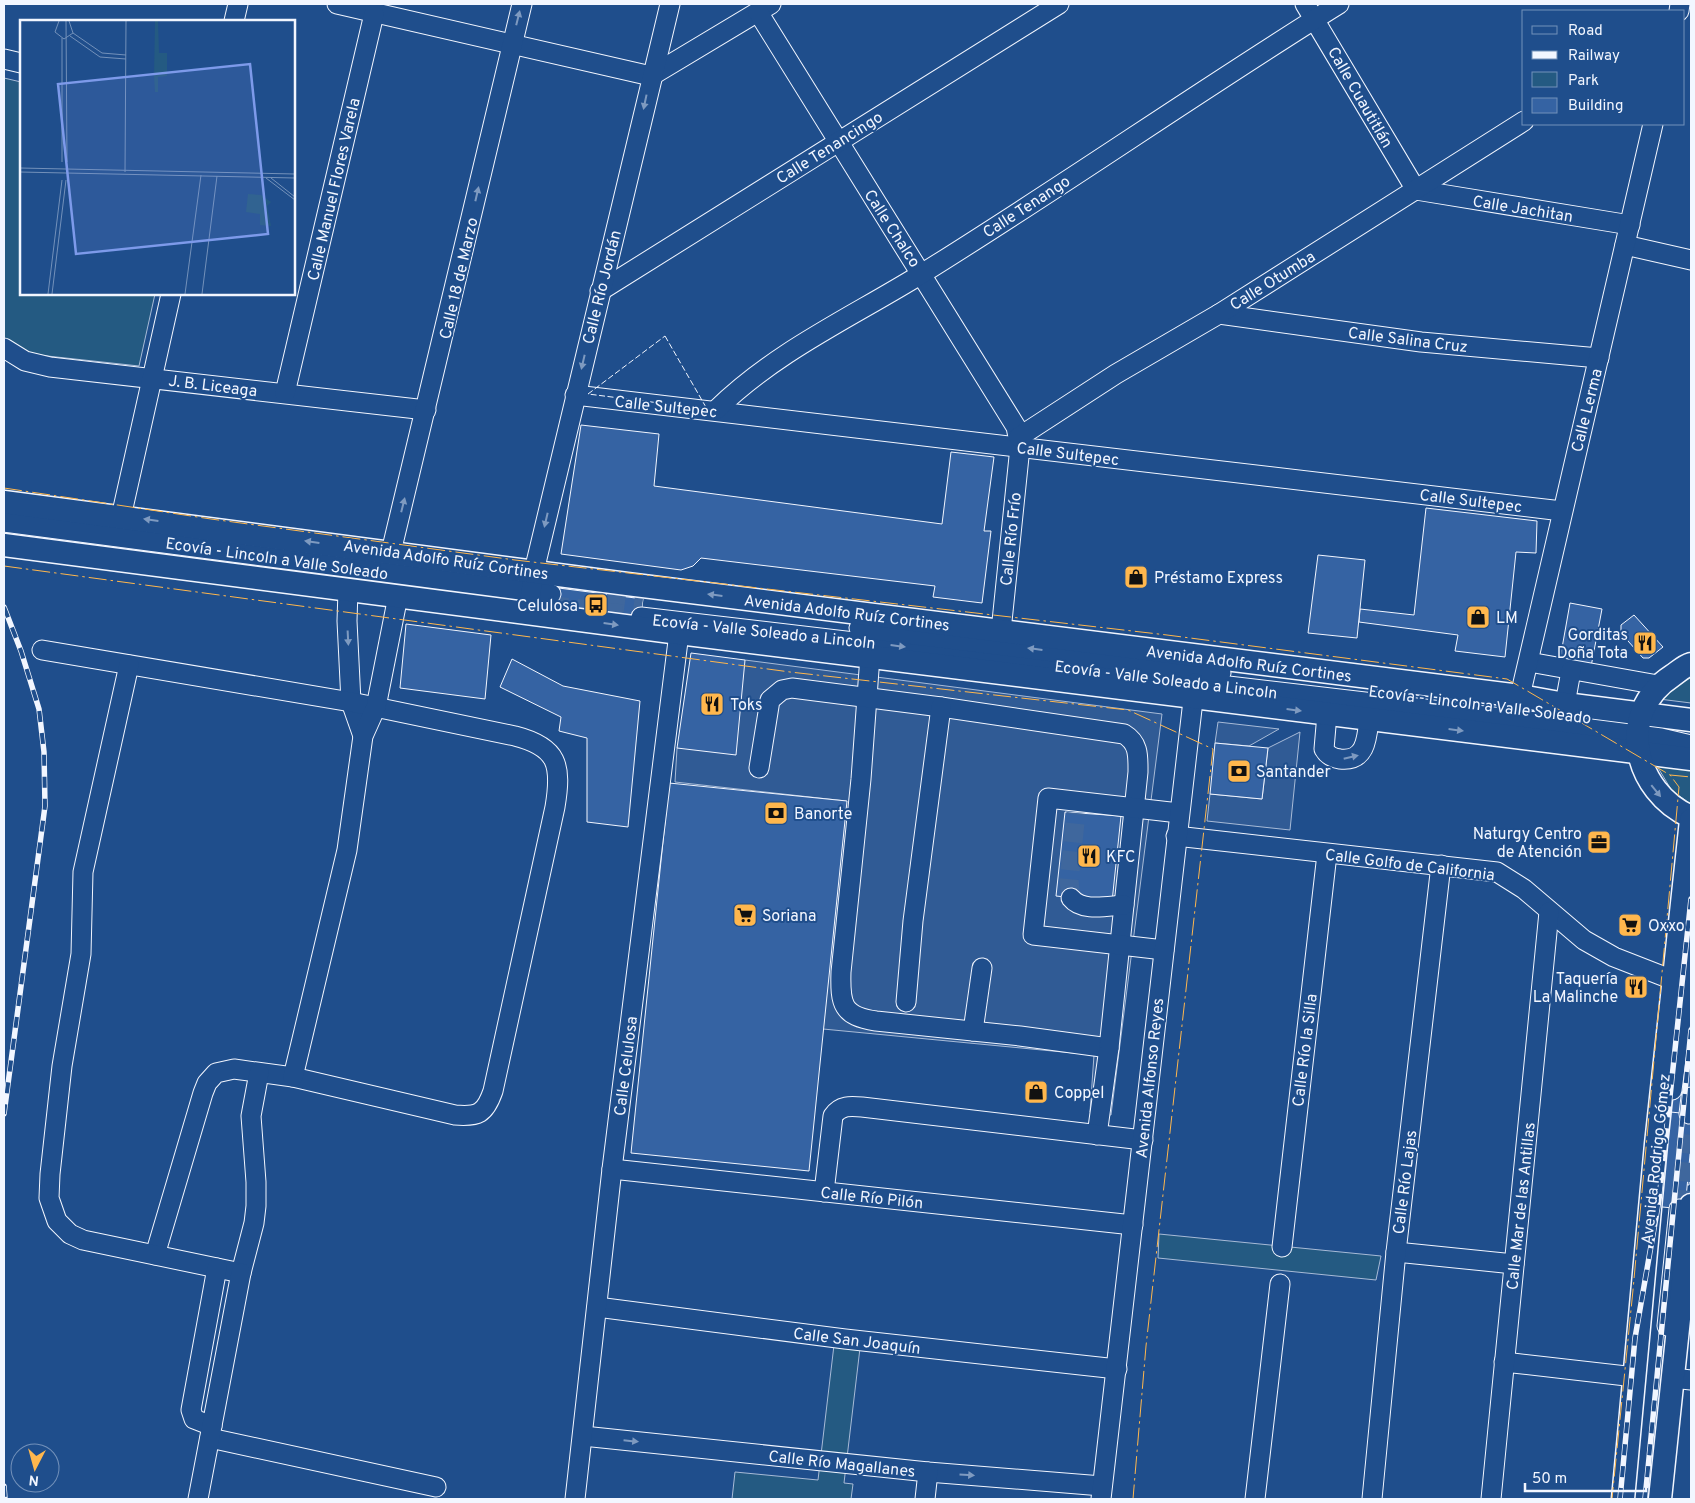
<svg xmlns="http://www.w3.org/2000/svg" width="1695" height="1503" font-family="Overpass,sans-serif">
<style>
.green{fill:#245a82;stroke:#a8bbd7}
.parking{fill:#305b95;stroke:#a8bbd7}
.building{fill:#3563a3;stroke:#f2f6ff}
.lines{fill:none;stroke-linecap:round;stroke-linejoin:round}
.minor-tunnel{stroke:#3f679d;stroke-width:19;stroke-dasharray:19 9;stroke-linecap:butt}
.minor-casing{stroke:#f2f6ff;stroke-width:21}
.major-casing{stroke:#f2f6ff;stroke-width:25}
.minor{stroke:#1f4e8c;stroke-width:19}
.major{stroke:#1f4e8c;stroke-width:22}
.rail-casing{stroke:#f2f6ff;stroke-width:5.5}
.rail{stroke:#1f4e8c;stroke-width:4;stroke-dasharray:11;stroke-linecap:butt}
.fence{stroke:#f2f6ff;stroke-width:1;stroke-dasharray:6 2.5;stroke-linecap:butt}
.power{stroke:#ffb74d;stroke-width:1;stroke-dasharray:18 4 2.5 4;stroke-linecap:butt}
.oneway{fill:#7e9ac0}
.labels{text-anchor:middle;stroke-width:4;stroke-linejoin:round;paint-order:stroke}
.street-label{font-size:16px;fill:#f2f6ff;stroke:#1f4e8c}
.poi-label{font-size:16px;fill:#f2f6ff;stroke:#1f4e8c;text-anchor:start}
.inset-road{fill:none;stroke:#7391ba;stroke-width:1}
.view{fill:#7d9aea;fill-opacity:0.15;stroke:#7d9aea;stroke-width:2.5}
.inset-edge{fill:none;stroke:#f2f6ff;stroke-width:2.5}
</style>
<rect width="100%" height="100%" fill="#1f4e8c"/>
<g class="green">
<path d="M4,78l17,4v212h134l-16,72 -119,-13 -16,-16z"/>
<path d="M1691,674v29l-32,-4z"/>
<path d="M1657,766l34,3v35l-19,-13z"/>
<path d="M1159,1234l222,22 -5,24 -218,-22z"/>
<path d="M834,1345l26,3 -16,135 9,1 -2,15h-119l3,-27 83,8z"/>
</g>
<g class="parking">
<path d="M745,660l417,54 -51,401 -21,-3 4,-57 -271,-26 23,-228 -171,-19 2,-34z"/>
<path d="M1218,722l61,7 -30,17 -34,-3z"/>
<path d="M1300,732l-10,98 -83,-9 3,-27 52,5 6,-51z"/>
</g>
<g class="building">
<path d="M581,425l78,9 -5,52 288,38 9,-72 43,5 -10,74h7l-9,72 -49,-6 2,-11 -234,-28 -8,8 -12,4 -120,-16z"/>
<path d="M1426,508l111,13 -1,32 -20,-1 -11,105 -50,-6 3,-16 -99,-13 1,-13 54,6z"/>
<path d="M1318,555l47,5 -8,78 -49,-5z"/>
<path d="M551,587l92,12 -3,23 -91,-11z"/>
<path d="M1570,603l32,6 -12,63 -31,-7z"/>
<path d="M1634,615l29,32 -14,11h-6l-22,-25v-8z"/>
<path d="M406,624l85,11 -6,64 -85,-11z"/>
<path d="M691,653l54,7 -9,95 -59,-7z"/>
<path d="M512,659l51,27 77,15 -12,126 -41,-5v-84l-28,-7 2,-14 -61,-30z"/>
<path d="M1215,743l53,5 -6,51 -52,-5z"/>
<path d="M669,783l178,18 -38,370 -178,-18z"/>
<path d="M1065,812l56,4 -9,86 -56,-6z"/>
<path d="M1691,888v273l-2,24 -41,-4z"/>
<path d="M1660,1111l31,3v30l-6,65 -34,-3z"/>
</g>
<g class="lines">
<g class="minor-tunnel">
<path d="M606,601l36,5"/>
<path d="M549,605l73,9"/>
<path d="M1071,898l-2,-17 7,-68"/>
<path d="M1679,1209l10,-95"/>
</g>
<g class="minor-casing">
<g id="minor">
<path d="M337,4l314,72 120,-72"/>
<path d="M1305,4l111,186 214,35"/>
<path d="M1679,11l1,-7"/>
<path d="M758,12l258,415 4,20 -19,184"/>
<path d="M234,21l4,-17"/>
<path d="M4,59l17,4"/>
<path d="M1625,245l66,15"/>
<path d="M600,291l459,-287"/>
<path d="M1219,314l202,28 178,16"/>
<path d="M4,348l21,13 25,6 376,43"/>
<path d="M285,393l89,-379"/>
<path d="M575,395l987,116"/>
<path d="M716,410c60,-59 136,-93 207,-137 140,-87 276,-182 416,-269"/>
<path d="M1019,437l97,-63 103,-60 305,-193"/>
<path d="M121,517l50,-223"/>
<path d="M4,522l547,72"/>
<path d="M391,552l131,-548"/>
<path d="M348,590l-1,31 4,81 12,34"/>
<path d="M528,613l6,-42 136,-567"/>
<path d="M641,617l887,104 133,17 30,7"/>
<path d="M859,628l362,45"/>
<path d="M42,650l309,52 164,34c43,11 47,29 40,71l-62,284c-8,23 -15,26 -38,24l-162,-38 -59,-8 -18,4 -9,10 -4,10 -48,162"/>
<path d="M870,656l-9,123 -20,193c-1,32 1,44 35,49l144,15 89,12"/>
<path d="M1529,662l129,23"/>
<path d="M129,665l-46,207 -2,82 -19,112 -12,108 -1,24 8,23 13,13 13,6 158,33 13,-50 2,-17v-24l-5,-66 8,-43"/>
<path d="M1520,696l133,-572"/>
<path d="M1565,704l6,-33"/>
<path d="M1327,714l-3,35c4,7 9,9 16,10 26,3 27,-21 29,-40"/>
<path d="M759,768l11,-68 12,-10 10,-2 149,19 183,27c15,9 14,22 14,38l-29,276 -12,87"/>
<path d="M1176,836l321,36 27,17 60,51 30,17 59,23"/>
<path d="M1071,898c11,14 36,8 53,7"/>
<path d="M1164,950l-131,-15 15,-137 131,15"/>
<path d="M906,1002l7,-81 28,-214"/>
<path d="M973,1031l9,-63"/>
<path d="M293,1077l54,-227 16,-114 13,-29 22,-111"/>
<path d="M1672,1090l19,-145"/>
<path d="M1689,1114l2,-17"/>
<path d="M612,1169l521,56"/>
<path d="M824,1192l9,-76c7,-11 18,-10 29,-9l281,33"/>
<path d="M1282,1247l45,-393"/>
<path d="M1396,1252l118,12"/>
<path d="M597,1307l248,32 272,30"/>
<path d="M1667,1326l12,-117"/>
<path d="M1504,1362l131,15"/>
<path d="M1672,1378l19,2"/>
<path d="M212,1426l-18,-7 -3,-9 26,-142"/>
<path d="M583,1436l345,36 174,14"/>
<path d="M210,1438l226,49"/>
<path d="M198,1499l43,-226"/>
<path d="M575,1499l37,-330 67,-536"/>
<path d="M925,1499l3,-27"/>
<path d="M1101,1499l94,-816"/>
<path d="M1255,1499l25,-215"/>
<path d="M1372,1499l24,-247 45,-387"/>
<path d="M1491,1499l58,-587"/>
</g>
</g>
<g class="major-casing">
<g id="major">
<path d="M4,502l623,82 893,112 45,8 126,16"/>
<path d="M4,545l675,88 1012,126"/>
<path d="M1691,664c-7,2 -13,8 -19,12 -57,37 -38,116 19,141"/>
<path d="M1623,1499l33,-355 35,-324"/>
<path d="M1660,1499l31,-294"/>
</g>
</g>
<use href="#minor" class="minor"/>
<use href="#major" class="major"/>
<g class="rail-casing">
<g id="rail">
<path d="M4,607l17,44 18,58 5,43 1,54 -41,308"/>
<path d="M4,1486l1,13"/>
<path d="M1620,1499l15,-161 24,-138 32,-301"/>
<path d="M1645,1499l46,-469"/>
</g>
</g>
<use href="#rail" class="rail"/>
<path class="fence" d="M665,336l42,73 -119,-15z"/>
<g class="power">
<path d="M4,488l207,31 304,41 652,75 340,44 163,96 9,12 -46,503 -21,209"/>
<path d="M4,566l786,106 338,38 85,39 -67,597 -13,153"/>
<path d="M1670,775l21,2"/>
</g>
</g>
<defs><path id="oneway-solid" d="M-6-.8H1V-3.2L6.5 0L1 3.2V.8H-6Z" transform="scale(1.25)"/></defs>
<g class="oneway">
<use href="#oneway-solid" transform="translate(518 18) rotate(-76)"/>
<use href="#oneway-solid" transform="translate(645 102) rotate(102)"/>
<use href="#oneway-solid" transform="translate(477 194) rotate(-77)"/>
<use href="#oneway-solid" transform="translate(583 362) rotate(103)"/>
<use href="#oneway-solid" transform="translate(403 505) rotate(-76)"/>
<use href="#oneway-solid" transform="translate(151 520) rotate(-172)"/>
<use href="#oneway-solid" transform="translate(546 520) rotate(103)"/>
<use href="#oneway-solid" transform="translate(312 542) rotate(-172)"/>
<use href="#oneway-solid" transform="translate(715 595) rotate(-173)"/>
<use href="#oneway-solid" transform="translate(611 624) rotate(8)"/>
<use href="#oneway-solid" transform="translate(348 638) rotate(87)"/>
<use href="#oneway-solid" transform="translate(898 646) rotate(7)"/>
<use href="#oneway-solid" transform="translate(1035 649) rotate(-173)"/>
<use href="#oneway-solid" transform="translate(1294 710) rotate(7)"/>
<use href="#oneway-solid" transform="translate(1456 730) rotate(7)"/>
<use href="#oneway-solid" transform="translate(1351 757) rotate(-13)"/>
<use href="#oneway-solid" transform="translate(1656 791) rotate(51)"/>
<use href="#oneway-solid" transform="translate(631 1441) rotate(6)"/>
<use href="#oneway-solid" transform="translate(967 1475) rotate(4)"/>
</g>
<defs>
<g id="shop-square" transform="scale(1.25)"><rect x="-9" y="-9" width="18" height="18" rx="4" fill="#ffb74d" stroke="#1f4e8c"/><path d="M-5-2.5h2.3a2.7 3.5 0 0 1 5.4 0H5L5.5 6h-11ZM-1.5-2.5h3a1.5 2.3 0 0 0-3 0Z" fill="#111"/></g>
<g id="bus-square" transform="scale(1.25)"><rect x="-9" y="-9" width="18" height="18" rx="4" fill="#ffb74d" stroke="#1f4e8c"/><path d="M-5-6H5V4H4V6H2V4H-2V6H-4V4H-5ZM-3.5-4V0h7V-4ZM-3.5 1.2v1.5H-2V1.2ZM2 1.2v1.5H3.5V1.2Z" fill="#111"/></g>
<g id="restaurant-square" transform="scale(1.25)"><rect x="-9" y="-9" width="18" height="18" rx="4" fill="#ffb74d" stroke="#1f4e8c"/><path d="M-5-6h1v4h1v-4h1v4h1v-4h1v5L-1.5 .5V6h-2V.5L-5-1ZM5-6V6H3V1.5H1.5Q1.5-4 5-6Z" fill="#111"/></g>
<g id="bank-square" transform="scale(1.25)"><rect x="-9" y="-9" width="18" height="18" rx="4" fill="#ffb74d" stroke="#1f4e8c"/><path d="M-6-4H6V4H-6ZM0-2.3a2.3 2.3 0 1 0 0 4.6a2.3 2.3 0 1 0 0-4.6Z" fill="#111"/></g>
<g id="office-square" transform="scale(1.25)"><rect x="-9" y="-9" width="18" height="18" rx="4" fill="#ffb74d" stroke="#1f4e8c"/><path d="M-6-3h4V-5.5h4V-3h4V5H-6ZM-1-4.5V-3h2v-1.5ZM-6 0V1H6V0Z" fill="#111"/></g>
<g id="supermarket-square" transform="scale(1.25)"><rect x="-9" y="-9" width="18" height="18" rx="4" fill="#ffb74d" stroke="#1f4e8c"/><path d="M-6-5.5h2.5l.6 2H6L4.5 2H-2.5L-4.4-4H-6ZM-1.5 3.2a1.3 1.3 0 1 0 .1 0ZM3 3.2a1.3 1.3 0 1 0 .1 0Z" fill="#111"/></g>
</defs>
<g fill-rule="evenodd">
<use href="#shop-square" x="1136" y="577"/>
<use href="#bus-square" x="596" y="605"/>
<use href="#shop-square" x="1478" y="617"/>
<use href="#restaurant-square" x="1645" y="643"/>
<use href="#restaurant-square" x="712" y="704"/>
<use href="#bank-square" x="1239" y="771"/>
<use href="#bank-square" x="776" y="813"/>
<use href="#office-square" x="1599" y="842"/>
<use href="#restaurant-square" x="1089" y="856"/>
<use href="#supermarket-square" x="745" y="915"/>
<use href="#supermarket-square" x="1630" y="925"/>
<use href="#restaurant-square" x="1636" y="987"/>
<use href="#shop-square" x="1036" y="1092"/>
</g>
<g class="labels">
<g class="street-label">
<text transform="translate(1361 97) rotate(60)" y="6">Calle Cuautitlán</text>
<text transform="translate(829 147) rotate(-32)" y="6">Calle Tenancingo</text>
<text transform="translate(333 189) rotate(-77)" y="6">Calle Manuel Flores Varela</text>
<text transform="translate(1026 206) rotate(-33)" y="6">Calle Tenango</text>
<text transform="translate(1523 208) rotate(9)" y="6">Calle Jachitan</text>
<text transform="translate(893 228) rotate(57)" y="6">Calle Chalco</text>
<text transform="translate(458 278) rotate(-77)" y="6">Calle 18 de Marzo</text>
<text transform="translate(1272 280) rotate(-32)" y="6">Calle Otumba</text>
<text transform="translate(601 287) rotate(-76)" y="6">Calle Río Jordán</text>
<text transform="translate(1408 339) rotate(7)" y="6">Calle Salina Cruz</text>
<text transform="translate(213 385) rotate(7)" y="6">J. B. Liceaga</text>
<text transform="translate(666 406) rotate(6)" y="6">Calle Sultepec</text>
<text transform="translate(1586 410) rotate(-76)" y="6">Calle Lerma</text>
<text transform="translate(1068 453) rotate(7)" y="6">Calle Sultepec</text>
<text transform="translate(1471 500) rotate(7)" y="6">Calle Sultepec</text>
<text transform="translate(1010 539) rotate(-84)" y="6">Calle Río Frío</text>
<text transform="translate(277 558) rotate(8)" y="6">Ecovía - Lincoln a Valle Soleado</text>
<text transform="translate(446 559) rotate(8)" y="6">Avenida Adolfo Ruíz Cortines</text>
<text transform="translate(847 612) rotate(7)" y="6">Avenida Adolfo Ruíz Cortines</text>
<text transform="translate(764 631) rotate(6)" y="6">Ecovía - Valle Soleado a Lincoln</text>
<text transform="translate(1249 663) rotate(7)" y="6">Avenida Adolfo Ruíz Cortines</text>
<text transform="translate(1166 679) rotate(7)" y="6">Ecovía - Valle Soleado a Lincoln</text>
<text transform="translate(1480 704) rotate(7)" y="6">Ecovía - Lincoln a Valle Soleado</text>
<text transform="translate(1410 864) rotate(7)" y="6">Calle Golfo de California</text>
<text transform="translate(1304 1050) rotate(-83)" y="6">Calle Río la Silla</text>
<text transform="translate(625 1066) rotate(-83)" y="6">Calle Celulosa</text>
<text transform="translate(1149 1078) rotate(-84)" y="6">Avenida Alfonso Reyes</text>
<text transform="translate(1655 1159) rotate(-84)" y="6">Avenida Rodrigo Gómez</text>
<text transform="translate(1404 1182) rotate(-83)" y="6">Calle Río Lajas</text>
<text transform="translate(872 1197) rotate(6)" y="6">Calle Río Pilón</text>
<text transform="translate(1520 1206) rotate(-84)" y="6">Calle Mar de las Antillas</text>
<text transform="translate(857 1340) rotate(7)" y="6">Calle San Joaquín</text>
<text transform="translate(842 1463) rotate(6)" y="6">Calle Río Magallanes</text>
</g>
<g class="poi-label">
<text x="1154" y="583">Préstamo Express</text>
<text x="578" y="611" text-anchor="end">Celulosa</text>
<text x="1496" y="623">LM</text>
<text x="1628" y="640" text-anchor="end">Gorditas<tspan x="1628" dy="18">Doña Tota</tspan></text>
<text x="730" y="710">Toks</text>
<text x="1256" y="777">Santander</text>
<text x="794" y="819">Banorte</text>
<text x="1582" y="839" text-anchor="end">Naturgy Centro<tspan x="1582" dy="18">de Atención</tspan></text>
<text x="1106" y="862">KFC</text>
<text x="762" y="921">Soriana</text>
<text x="1648" y="931">Oxxo</text>
<text x="1618" y="984" text-anchor="end">Taquería<tspan x="1618" dy="18">La Malinche</tspan></text>
<text x="1054" y="1098">Coppel</text>
</g>
</g>
<g transform="translate(20 20)">
<rect width="275" height="275" fill="#1f4e8c"/>
<path d="M135,1h3l1,32h8v23l-9,1v15h-3l-1,-16zM228,174l13,1 10,7 -4,4 4,20 -11,-1v-11l-14,-2z" fill="#245a82"/>
<path class="inset-road" d="M39,1l-4,11 9,7 9,-6 -4,-12M46,1l1,141M53,13l29,20 24,2M50,16l30,21 26,2M42,18v124M0,148l275,6M0,152l275,6M105,152l1,-151M246,158l29,22M251,158l24,19M28,274l14,-114M32,274l14,-114M165,274l16,-119M182,274l15,-118"/>
<path class="view" d="M230,44l18,170 -192,20 -18,-170z"/>
<rect width="275" height="275" class="inset-edge"/>
</g>
<rect width="1695" height="1503" fill="none" stroke="#f2f6ff" stroke-width="10"/>
<rect x="1522" y="10" width="162" height="115" fill="#1f4e8c" stroke="#7391ba"/>
<rect x="1532" y="26" width="25" height="8" fill="#1f4e8c" stroke="#7391ba"/>
<text x="1568" y="35" font-size="15" fill="#f2f6ff">Road</text>
<rect x="1532" y="51" width="25" height="8" fill="#f2f6ff" stroke="#7391ba"/>
<text x="1568" y="60" font-size="15" fill="#f2f6ff">Railway</text>
<rect x="1532" y="72" width="25" height="15" fill="#245a82" stroke="#7391ba"/>
<text x="1568" y="85" font-size="15" fill="#f2f6ff">Park</text>
<rect x="1532" y="98" width="25" height="15" fill="#3563a3" stroke="#7391ba"/>
<text x="1568" y="110" font-size="15" fill="#f2f6ff">Building</text>
<g transform="translate(35 1468) rotate(186)"><circle r="24" fill="#1f4e8c" stroke="#7391ba"/>
<path d="M0-4L9 19L0 12L-9 19Z" fill="#ffb74d"/>
<text y="-8" font-size="14" font-weight="bold" text-anchor="middle" fill="#f2f6ff">N</text>
</g>
<path d="M1525 1483v8h121v-8" fill="none" stroke="#f2f6ff" stroke-width="2.5"/>
<text x="1532" y="1483" font-size="15" fill="#f2f6ff" stroke="#1f4e8c" stroke-width="4" paint-order="stroke">50 m</text>
</svg>
